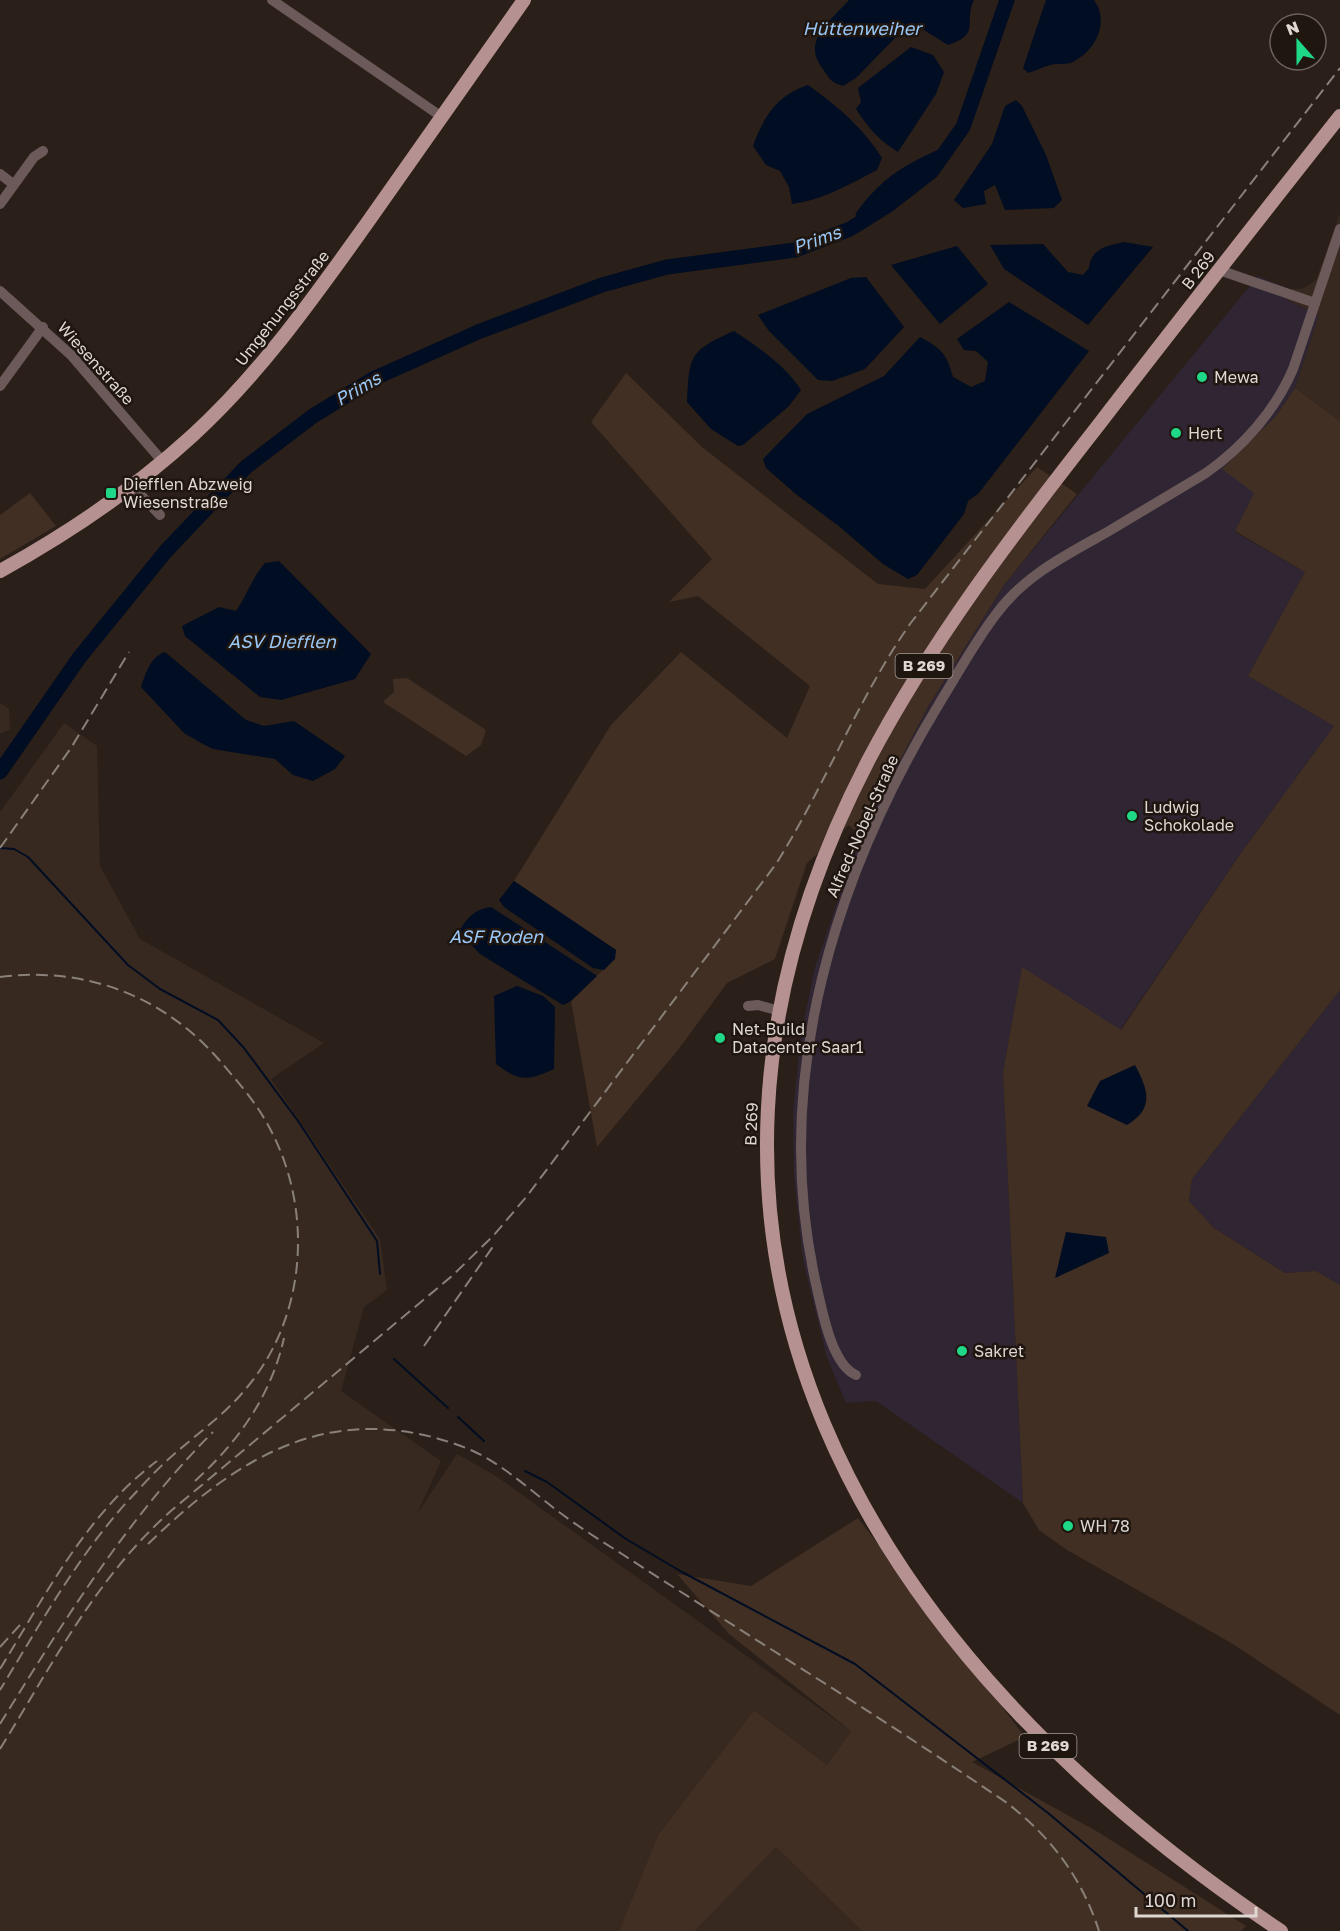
<svg xmlns="http://www.w3.org/2000/svg" width="1340" height="1931" font-family="'Golos Text',sans-serif">
<style>
.commercial{fill:#2f2533}
.built{fill:#382920}
.green{fill:#422f23}
.water{fill:#000d22}
.lines{fill:none;stroke-linecap:round;stroke-linejoin:round}
.stream{stroke:#000d22;stroke-width:2}
.river{stroke:#000d22;stroke-width:15}
.minor{stroke:#6c5a5a;stroke-width:10}
.major{stroke:#b69192;stroke-width:14}
.rail{stroke:#89807a;stroke-width:2;stroke-dasharray:12 6;stroke-linecap:butt}
.poi-dot{fill:#1ed888;stroke:#201610;stroke-width:2}
.labels{text-anchor:middle;stroke-width:5;stroke-linejoin:round;paint-order:stroke}
.shield{fill:#201610;stroke:#a59d98;stroke-width:1.5}
.shield-label{font-size:15px;font-weight:bold;fill:#ded7d2}
.street-label{font-size:16px;fill:#ded7d2;stroke:#201610}
.poi-label{font-size:16px;fill:#ded7d2;stroke:#201610;text-anchor:start}
.water-label{font-size:18px;font-style:italic;fill:#99c7f6;stroke:#201610}
</style>
<rect width="100%" height="100%" fill="#2a1f19"/>
<g class="commercial">
<path d="M1258,276l32,13 -3,11 32,15 -24,73 -19,28 -24,26 2,51 -19,39 70,40 -57,104 86,50 -93,127 -121,177 -98,-62 -19,104 20,431 -147,-102 -30,2 -19,-45 -24,-98 -9,-83 -1,-66 8,-77 14,-67 45,-131 69,-131 75,-120z"/>
<path d="M1340,990v295l-24,-14 -31,2 -71,-45 -25,-27 3,-22z"/>
</g>
<g class="built">
<path d="M1340,213v208l-45,-33 24,-73 -32,-15 3,-11h12l14,-9z"/>
<path d="M0,703l9,6 1,21 -10,4z"/>
<path d="M64,723l33,23 3,120 40,73 184,104 -53,36 109,160 7,51 -23,17 -23,84 100,70 -24,53 40,-60 39,22 355,255 -24,34 -73,-55 -96,125 -39,96h-619v-1119z"/>
<path d="M776,1847l86,84h-167z"/>
</g>
<g class="green">
<path d="M626,373l76,74 176,137 47,5 112,-122 40,27 -73,91 -75,120 -69,131 -11,-11 -42,38 -32,96 -48,24 -49,67 -81,97 -26,-146 43,-42 2,-9 -102,-69 97,-156 70,-73 106,86 23,-52 -112,-90 -29,6 43,-43 -121,-137z"/>
<path d="M1295,388l45,33v569l-148,189 -3,22 25,27 71,45 31,-2 24,14v430l-107,-71 -166,-94 -28,-20 -16,-27 -20,-431 19,-105 99,63 120,-177 93,-127 -86,-50 57,-104 -70,-41 19,-38 -32,-24 54,-53z"/>
<path d="M30,493l26,33 -56,33v-44z"/>
<path d="M407,678l79,52 -5,15 -15,11 -83,-54 11,-10 -1,-13z"/>
<path d="M858,1518l167,219 -53,25 126,70 148,94 -5,5h-379l-86,-84 -81,84h-76l39,-96 96,-125 73,55 24,-34 -122,-97 -52,-60 74,12z"/>
</g>
<g class="water">
<path d="M849,0h125c-11,22 8,34 -26,45l-29,-18 -24,11 -39,40 -13,8c-11,-3 -14,-7 -20,-17 -22,-29 7,-47 26,-69z"/>
<path d="M1046,0h48c16,22 2,50 -21,62 -6,3 -16,1 -23,3 -7,2 -15,6 -22,8l-5,-5z"/>
<path d="M911,47l22,8 11,17 -8,22 -38,58c-19,-12 -30,-24 -42,-43l5,-7 -3,-14z"/>
<path d="M808,85c29,20 55,43 74,73l-5,12c-27,14 -54,30 -85,34l-3,-17 -9,-16 -14,-6 -13,-19c11,-31 25,-51 55,-61z"/>
<path d="M1016,100l6,6 24,49 16,45 -8,8 -49,2 -10,-25 -11,6 2,13 -23,4 -9,-8 38,-56 13,-38z"/>
<path d="M1124,242l29,5 -65,78 -84,-56 -14,-24 53,-1 25,28 15,3 6,-7c2,-20 18,-22 35,-26z"/>
<path d="M957,246l31,38 -48,40 -49,-59z"/>
<path d="M866,277l38,50 -39,42 -33,12 -14,-1 -49,-49 -11,-16 93,-37z"/>
<path d="M1009,302l80,49 -111,143 -10,7 -4,13 -47,61 -9,4 -25,-15 -43,-37 -43,-32 -31,-27 -3,-9 44,-45 77,-38 36,-39c21,11 27,17 33,40l18,10 14,-6 3,-19 -12,-11 -12,-1 -7,-11z"/>
<path d="M734,331c24,16 52,35 67,59l-12,16 -46,39 -5,1 -27,-17 -24,-27c2,-48 3,-51 47,-71z"/>
<path d="M279,561l92,93 -16,25 -74,21 -21,-3 -75,-61 -3,-10 37,-19 17,4c11,-16 16,-33 29,-48z"/>
<path d="M165,652l81,68 18,6 30,-5 51,35 -10,13 -22,12 -20,-6 -18,-16 -62,-10 -12,-6 -17,-10 -43,-46c5,-14 9,-30 24,-35z"/>
<path d="M514,881l102,69 -1,9 -11,11 -11,-2 -89,-61 -5,-7z"/>
<path d="M491,907l106,69 -26,25 -8,4 -83,-51 -21,-22c7,-14 16,-23 32,-25z"/>
<path d="M517,986l26,10 12,11 -1,62c-27,12 -34,13 -58,-5l-2,-68z"/>
<path d="M1135,1065c13,25 20,43 -8,60l-40,-19 13,-25z"/>
<path d="M1066,1232l40,5 3,16 -54,25z"/>
</g>
<g class="lines">
<g class="stream">
<path d="M0,848l14,1 14,8 100,108 32,24 58,31 26,28 54,73 79,120 3,33"/>
<path d="M394,1359l54,49"/>
<path d="M458,1417l26,24"/>
<path d="M525,1471l22,11 79,57 56,33 173,92 193,149 140,118"/>
</g>
<g class="river">
<path d="M863,216c22,-30 43,-44 77,-59"/>
<path d="M0,772l79,-114 87,-107 80,-84 67,-51 62,-38 103,-46 124,-47 65,-18 128,-17 55,-21 37,-23 45,-35 31,-44 44,-127"/>
</g>
<g class="minor">
<path d="M272,0l170,117"/>
<path d="M0,174l13,10"/>
<path d="M0,204l34,-47 9,-6"/>
<path d="M1219,270l96,33"/>
<path d="M0,291l71,64 92,107"/>
<path d="M0,386l43,-59"/>
<path d="M132,486l28,29"/>
<path d="M748,1006l10,-1 22,6"/>
<path d="M856,1375c-25,-11 -34,-66 -40,-91 -46,-205 19,-410 126,-585 18,-29 34,-59 55,-86 28,-38 71,-59 112,-82 32,-19 65,-39 97,-58 37,-26 69,-62 87,-104l47,-140"/>
</g>
<g class="major">
<path d="M0,571c69,-38 134,-82 192,-135 68,-62 120,-136 173,-210 53,-75 106,-150 159,-226"/>
<path d="M1281,1931c-415,-276 -665,-684 -413,-1170 63,-120 146,-228 229,-334 80,-104 161,-207 243,-311"/>
</g>
<g class="rail">
<path d="M0,848l71,-100 58,-96"/>
<path d="M0,977c85,-11 164,19 220,84 17,20 35,40 48,64 45,81 40,187 -19,260 -22,28 -51,48 -77,71 -17,15 -31,31 -46,47 -50,56 -87,123 -126,187"/>
<path d="M424,1346l70,-101"/>
<path d="M195,1481c43,-39 76,-85 89,-143"/>
<path d="M148,1544c62,-60 133,-115 222,-115 35,0 71,8 103,22 32,15 58,40 86,61 20,15 42,29 63,42 128,83 259,163 385,249 44,34 75,75 92,128"/>
<path d="M0,1647l20,-22"/>
<path d="M0,1669c45,-73 86,-155 157,-208"/>
<path d="M0,1724c63,-102 128,-207 213,-292"/>
<path d="M0,1749c52,-84 97,-173 172,-239l280,-234 42,-41 33,-39 249,-332c49,-78 81,-164 134,-240l430,-556"/>
</g>
</g>
<g class="poi-dot">
<circle cx="1202" cy="377" r="6"/>
<circle cx="1176" cy="433" r="6"/>
<rect x="105" y="487" width="12" height="12" rx="3"/>
<circle cx="1132" cy="816" r="6"/>
<circle cx="720" cy="1038" r="6"/>
<circle cx="962" cy="1351" r="6"/>
<circle cx="1068" cy="1526" r="6"/>
</g>
<g class="labels">
<g class="shield">
<rect x="895.5" y="654" width="57" height="24" rx="4.5"/>
<rect x="1019.5" y="1734" width="57" height="24" rx="4.5"/>
</g>
<g class="shield-label">
<text x="924" y="671">B 269</text>
<text x="1048" y="1751">B 269</text>
</g>
<g class="street-label">
<text transform="translate(1198 270) rotate(-52)" y="6">B 269</text>
<text transform="translate(282 308) rotate(-52)" y="6">Umgehungsstraße</text>
<text transform="translate(96 363) rotate(48)" y="6">Wiesenstraße</text>
<text transform="translate(862 826) rotate(-66)" y="6">Alfred-Nobel-Straße</text>
<text transform="translate(751 1124) rotate(-88)" y="6">B 269</text>
</g>
<g class="poi-label">
<text x="1214" y="383">Mewa</text>
<text x="1188" y="439">Hert</text>
<text x="123" y="490">Diefflen Abzweig<tspan x="123" dy="18">Wiesenstraße</tspan></text>
<text x="1144" y="813">Ludwig<tspan x="1144" dy="18">Schokolade</tspan></text>
<text x="732" y="1035">Net-Build<tspan x="732" dy="18">Datacenter Saar1</tspan></text>
<text x="974" y="1357">Sakret</text>
<text x="1080" y="1532">WH 78</text>
</g>
<g class="water-label">
<text x="862" y="35">Hüttenweiher</text>
<text transform="translate(817 240) rotate(-20)" y="6">Prims</text>
<text transform="translate(358 389) rotate(-30)" y="6">Prims</text>
<text x="282" y="648">ASV Diefflen</text>
<text x="496" y="943">ASF Roden</text>
</g>
</g>
<g transform="translate(1298 42) rotate(339)"><circle r="28" fill="#201610" stroke="#6c635e" stroke-width="1.5"/>
<path d="M0-4.5L10 22L0 15L-10 22Z" fill="#1ed888"/>
<text y="-9" font-size="16" font-weight="bold" text-anchor="middle" fill="#ded7d2">N</text>
</g>
<path d="M1136 1907v9h120v-9" fill="none" stroke="#ded7d2" stroke-width="3"/>
<text x="1145" y="1907" font-size="18" fill="#ded7d2" stroke="#201610" stroke-width="4.5" paint-order="stroke">100 m</text>
</svg>
